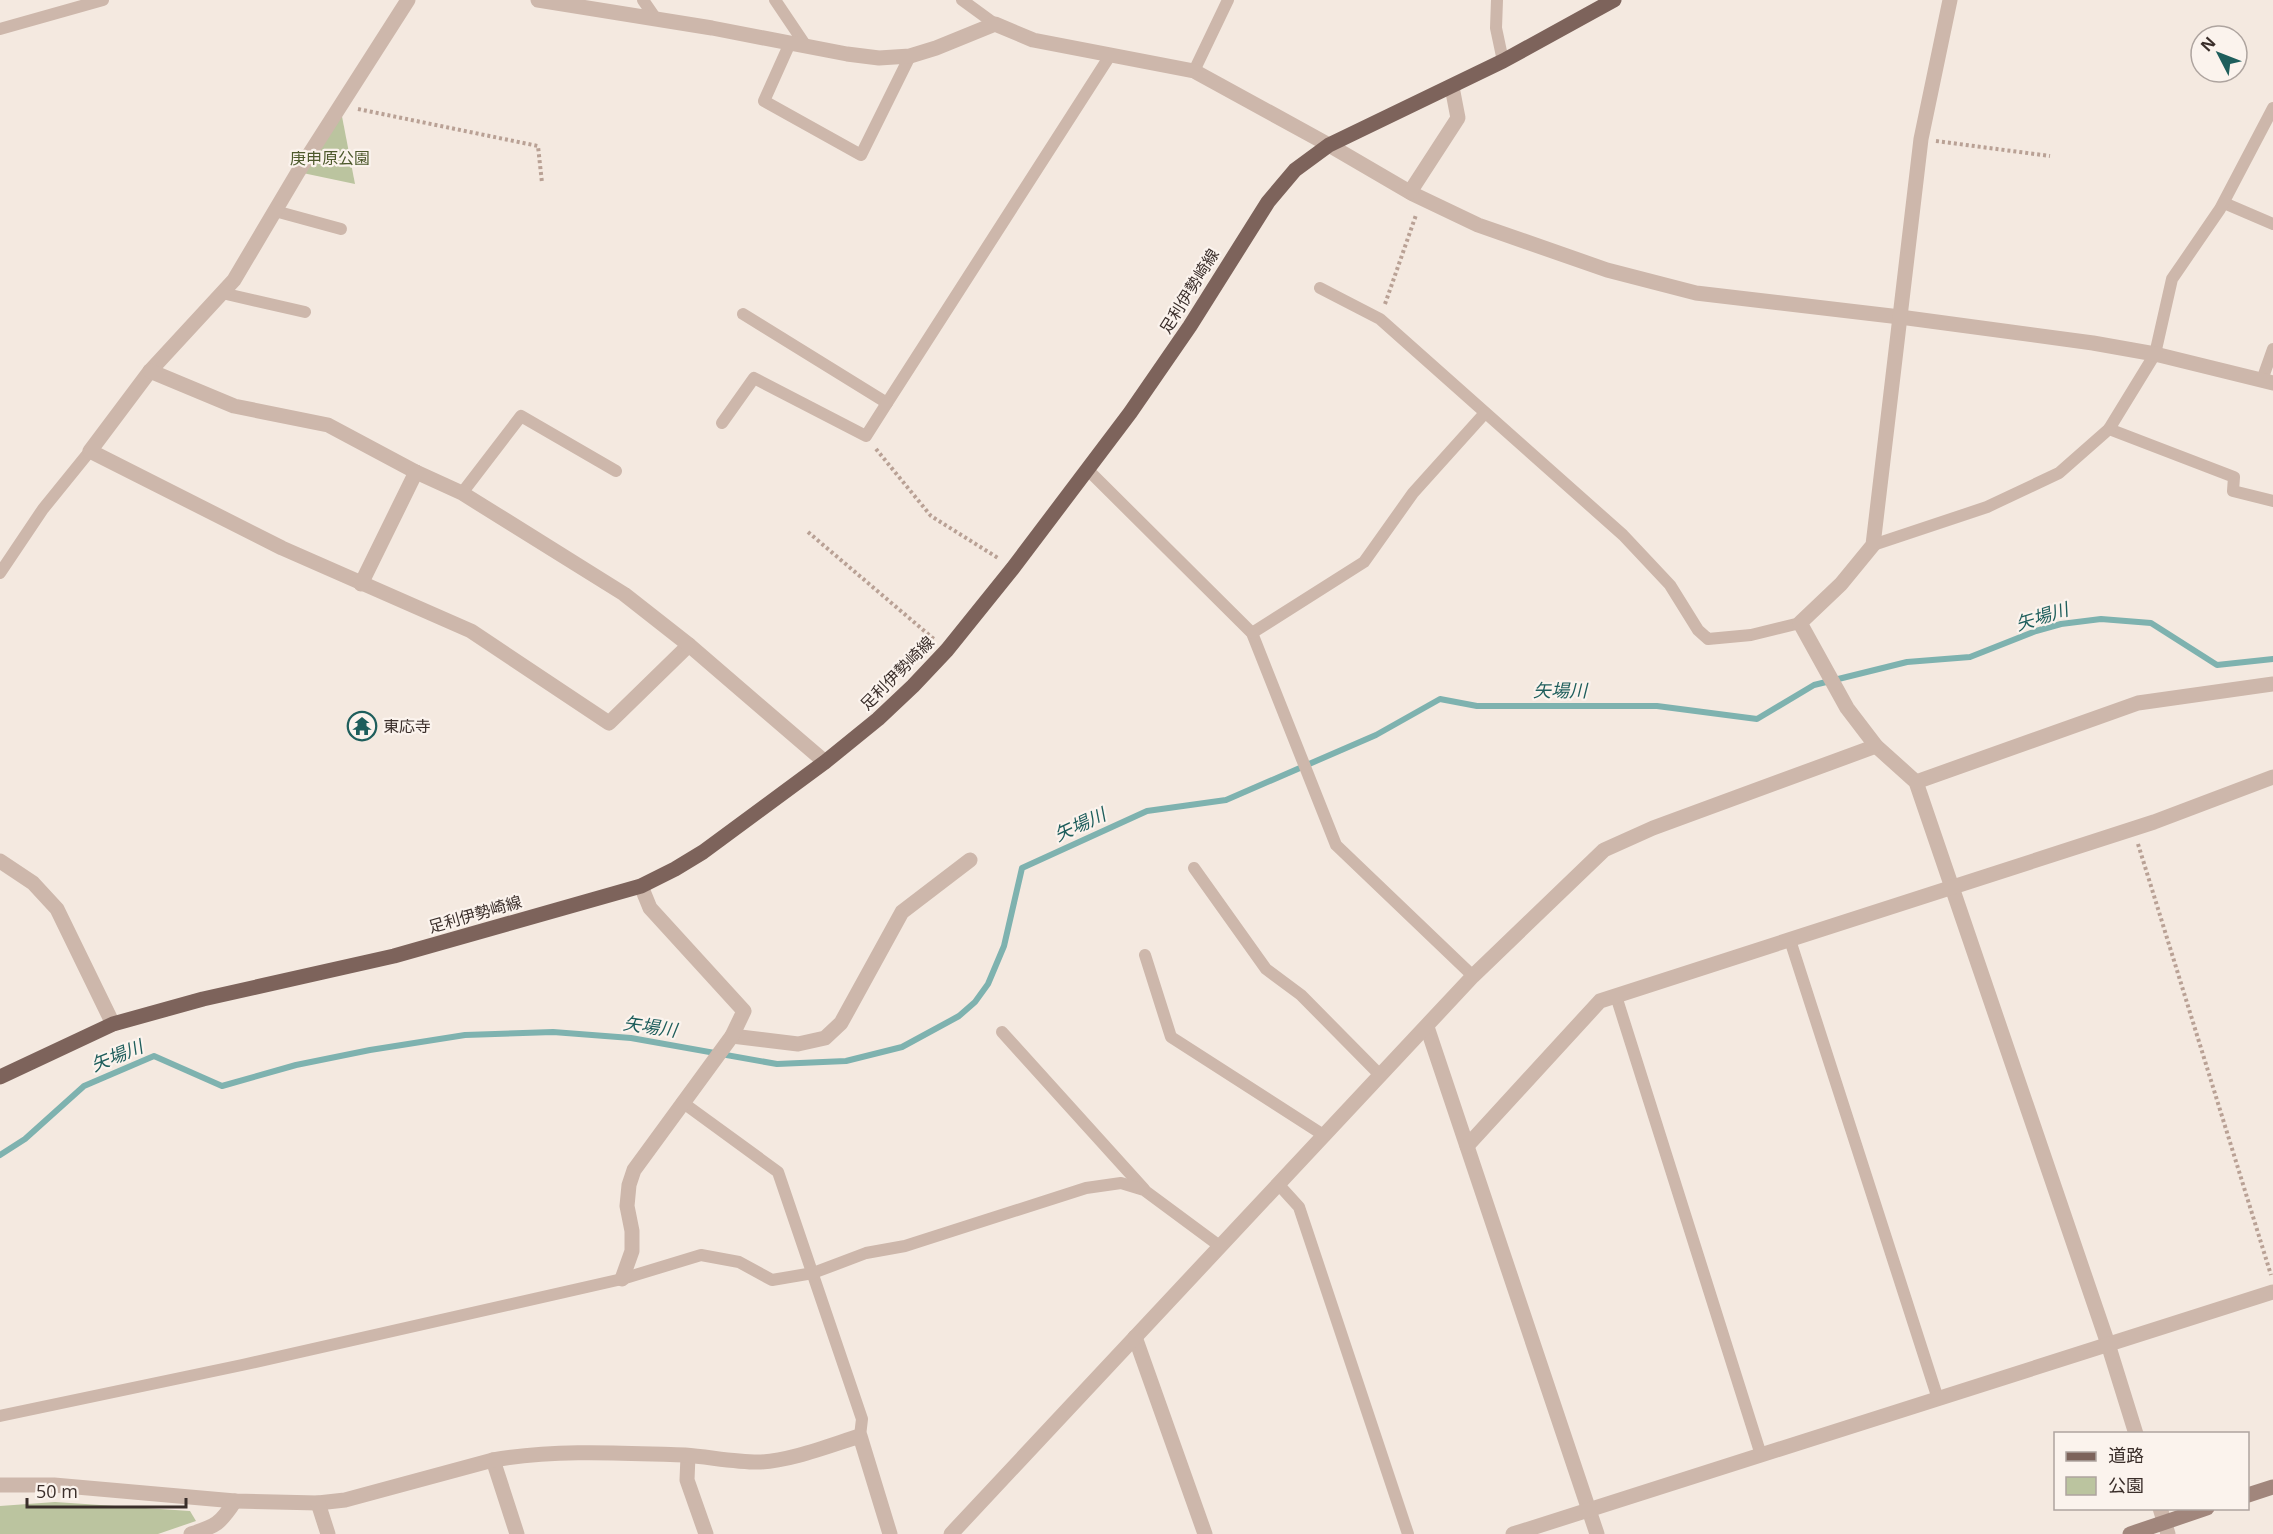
<svg xmlns="http://www.w3.org/2000/svg" width="2273" height="1534" font-family="'Open Sans','Noto Sans JP',sans-serif">
<style>
.green{fill:#bbc49f}
.lines{fill:none;stroke-linecap:round;stroke-linejoin:round}
.stream{stroke:#7eb2af;stroke-width:6}
.path{stroke:#b9a195;stroke-width:4;stroke-dasharray:3 3;stroke-linecap:butt}
.lane{stroke:#cdb7ab;stroke-width:12}
.street{stroke:#cdb7ab;stroke-width:15}
.secondary{stroke:#a1867c;stroke-width:15}
.primary{stroke:#7d635b;stroke-width:15}
.labels{text-anchor:middle;stroke-width:4.5;stroke-linejoin:round;paint-order:stroke}
.park-label{font-size:16px;fill:#4e5a2d;stroke:#fbf3ed}
.street-label{font-size:16px;fill:#3a2e2a;stroke:#fbf3ed}
.poi-label{font-size:16px;fill:#3a2e2a;stroke:#fbf3ed;text-anchor:start}
.water-label{font-size:18px;font-style:italic;fill:#1e5e5c;stroke:#fbf3ed}
</style>
<rect width="100%" height="100%" fill="#f4e9e0"/>
<g class="green">
<path d="M340,106l15,78 -57,-12z"/>
<path d="M55,1502l135,9 6,10 -38,13h-158v-28z"/>
</g>
<g class="lines">
<path class="stream" d="M0,1155l25,-16 59,-53 70,-30 68,30 74,-21 74,-15 95,-15 88,-3 78,6 146,26 69,-3 56,-14 57,-31 16,-14 13,-18 16,-38 18,-78 125,-57 79,-11 150,-65 64,-36 37,7h180l100,13 57,-34 93,-23 63,-5 66,-26 25,-7 40,-5 50,4 66,42 56,-6"/>
<g class="path">
<path d="M358,109l180,37 4,37"/>
<path d="M1936,141l114,15"/>
<path d="M1385,304l31,-89"/>
<path d="M876,449l55,67 67,42"/>
<path d="M808,532l127,108"/>
<path d="M2138,844l133,431"/>
</g>
<g class="lane">
<path d="M643,0l13,19"/>
<path d="M775,0l31,46"/>
<path d="M962,0l33,24"/>
<path d="M1497,0l-1,28 7,33"/>
<path d="M0,29l103,-29"/>
<path d="M790,43l-26,58 97,54 49,-99"/>
<path d="M1194,71l34,-71"/>
<path d="M2224,203l49,21"/>
<path d="M275,211l66,18"/>
<path d="M1320,288l60,31 243,216 47,50 28,45 10,9 43,-4 49,-12"/>
<path d="M222,293l83,19"/>
<path d="M743,314l144,89 224,-349"/>
<path d="M2262,380l11,-31"/>
<path d="M722,423l32,-45 112,58 21,-33"/>
<path d="M2109,429l125,48 -1,14 40,10"/>
<path d="M1087,469l165,164 84,212 137,131"/>
<path d="M462,493l59,-77 95,55"/>
<path d="M1873,545l114,-38 72,-34 50,-44 46,-75 17,-75 48,-70 53,-101"/>
<path d="M0,573l43,-64 47,-58"/>
<path d="M1252,633l112,-71 49,-69 72,-80"/>
<path d="M1194,868l72,101 35,26 80,81"/>
<path d="M1790,940l148,459"/>
<path d="M1145,955l26,82 154,99"/>
<path d="M1616,996l145,459"/>
<path d="M1002,1032l142,157"/>
<path d="M682,1102l96,70 84,247 -2,17"/>
<path d="M1279,1185l20,22 109,327"/>
<path d="M0,1416l242,-51 380,-86 79,-24 38,7 33,18 41,-7 53,-20 39,-7 181,-58 35,-5 23,7 77,57"/>
</g>
<g class="street">
<path d="M408,0l-110,172 -64,108 -84,91 -60,80 192,97 189,83 138,92 80,-78"/>
<path d="M538,0l174,28 135,26 32,4 31,-2 26,-8 59,-24 38,16 161,31 135,74 84,49 65,31 129,45 89,23 204,24 193,26 62,11 118,29"/>
<path d="M1950,0l-29,139 -48,406 -32,39 -41,39 47,85 29,38 40,36 192,562 28,90"/>
<path d="M1410,192l48,-74 -6,-31"/>
<path d="M150,371l84,35 94,19 88,47 46,21 162,101 65,51 136,117"/>
<path d="M361,584l55,-112"/>
<path d="M1916,782l222,-79 135,-19"/>
<path d="M0,861l33,22 24,26 56,115"/>
<path d="M1427,1027l170,507"/>
<path d="M732,1036l66,8 27,-6 16,-15 61,-111 68,-52"/>
<path d="M1467,1146l133,-145 554,-179 119,-45"/>
<path d="M622,1279l10,-28v-20l-5,-25 2,-21 5,-15 98,-134 12,-25 -94,-103 -9,-22"/>
<path d="M1135,1337l70,197"/>
<path d="M688,1456l-1,24 19,54"/>
<path d="M493,1460l24,74"/>
<path d="M0,1485h54l181,16 83,2 27,-3 148,-40c63,-11 129,-7 192,-5 25,2 49,7 73,7 30,0 73,-17 102,-26l30,98"/>
<path d="M318,1503l10,31"/>
<path d="M2160,1508l8,26"/>
<path d="M191,1534c25,-8 29,-10 44,-33"/>
<path d="M951,1534l522,-558 131,-126 49,-22 223,-82"/>
<path d="M1513,1534l760,-242"/>
</g>
<g class="secondary">
<path d="M2248,1495l25,-8"/>
<path d="M2130,1534l77,-26"/>
</g>
<path class="primary" d="M0,1077l113,-53 90,-25 191,-43 247,-70 34,-17 28,-17 122,-90 53,-43 35,-33 34,-36 66,-82 117,-155 60,-87 78,-124 27,-32 34,-25 174,-84 111,-61"/>
</g>
<defs>
<g id="temple-ring" transform="scale(1.5)"><circle r="9.5" fill="#fbf3ed" stroke="#1e5e5c" stroke-width="1.5"/><path d="M0-6L5-2H3V0L6.5 2.5H4V6H1.5V3h-3V6H-4V2.5H-6.5L-3 0V-2H-5Z" fill="#1e5e5c"/></g>
</defs>
<g fill-rule="evenodd">
<use href="#temple-ring" x="362" y="726"/>
</g>
<g class="labels">
<g class="park-label">
<text x="330" y="164">庚申原公園</text>
</g>
<g class="street-label">
<text transform="translate(1189 291) rotate(-58)" y="6">足利伊勢崎線</text>
<text transform="translate(897 673) rotate(-45)" y="6">足利伊勢崎線</text>
<text transform="translate(475 914) rotate(-16)" y="6">足利伊勢崎線</text>
</g>
<g class="poi-label">
<text x="383" y="732">東応寺</text>
</g>
<g class="water-label">
<text transform="translate(2042 617) rotate(-17)" y="6">矢場川</text>
<text x="1560" y="697">矢場川</text>
<text transform="translate(1080 825) rotate(-25)" y="6">矢場川</text>
<text transform="translate(650 1027) rotate(8)" y="6">矢場川</text>
<text transform="translate(117 1056) rotate(-22)" y="6">矢場川</text>
</g>
</g>
<rect x="2054" y="1432" width="195" height="78" fill="#fbf3ed" stroke="#aea49f" stroke-width="1.5"/>
<rect x="2066" y="1452" width="30" height="9" fill="#7d635b" stroke="#aea49f" stroke-width="1.5"/>
<text x="2108" y="1462" font-size="18" fill="#3a2e2a">道路</text>
<rect x="2066" y="1477" width="30" height="18" fill="#bbc49f" stroke="#aea49f" stroke-width="1.5"/>
<text x="2108" y="1492" font-size="18" fill="#3a2e2a">公園</text>
<g transform="translate(2219 54) rotate(312)"><circle r="28" fill="#fbf3ed" stroke="#aea49f" stroke-width="1.5"/>
<path d="M0-4.5L10 22L0 15L-10 22Z" fill="#1e5e5c"/>
<text y="-9" font-size="16" font-weight="bold" text-anchor="middle" fill="#3a2e2a">N</text>
</g>
<path d="M27 1498v9h159v-9" fill="none" stroke="#3a2e2a" stroke-width="3"/>
<text x="36" y="1498" font-size="18" fill="#3a2e2a" stroke="#fbf3ed" stroke-width="4.5" paint-order="stroke">50 m</text>
</svg>
